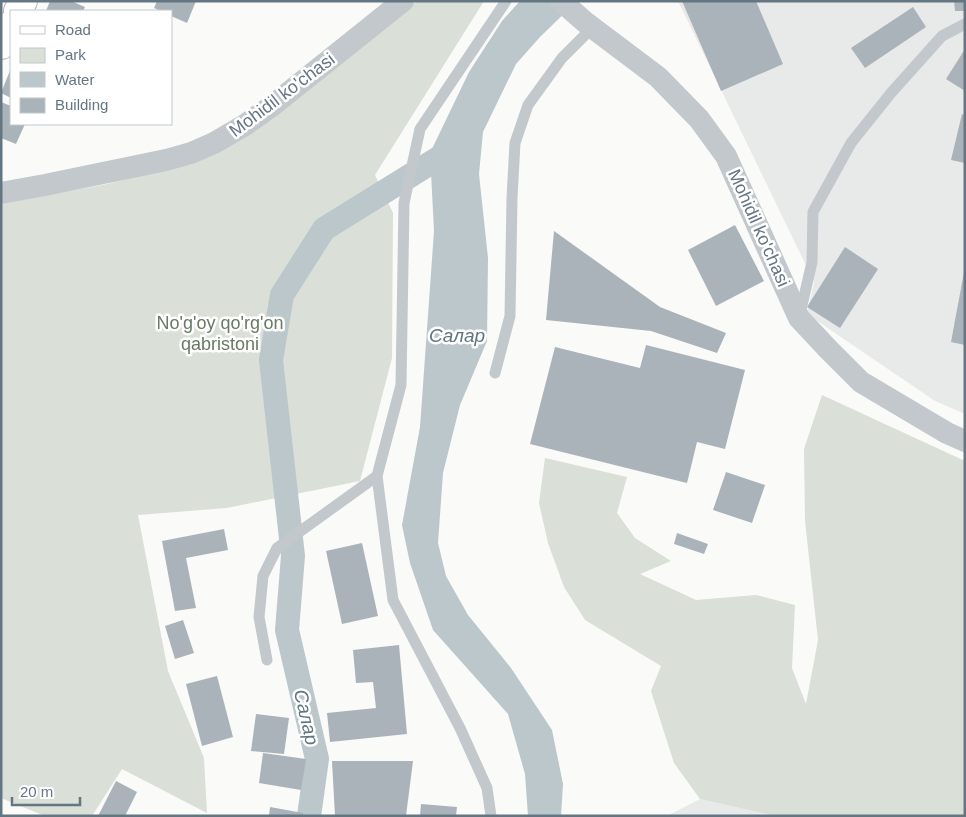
<svg xmlns="http://www.w3.org/2000/svg" width="966" height="817" font-family="Arial,sans-serif">
<style>
.built{fill:#e8e9e9}
.green{fill:#dadfd7}
.water{fill:#bbc7cb}
.lines{fill:none;stroke-linecap:round;stroke-linejoin:round}
.canal{stroke:#bbc7cb;stroke-width:24}
.building{fill:#aab3b9}
.secondary-casing{stroke:#b3babf;stroke-width:30}
.lane{stroke:#c3c8cc;stroke-width:11}
.street{stroke:#c3c8cc;stroke-width:22}
.secondary{stroke:#fff;stroke-width:28}
.labels{text-anchor:middle;stroke-width:5;stroke-linejoin:round;paint-order:stroke}
.street-label{font-size:18px;fill:#657683;stroke:#fff}
.park-label{font-size:18px;fill:#687a64;stroke:#fff}
.water-label{font-size:19px;font-style:italic;fill:#60757c;stroke:#fff}
</style>
<rect width="100%" height="100%" fill="#fafaf8"/>
<g class="built">
<path d="M678,1h287v413l-30,-13 -128,-87 7,-32z"/>
<path d="M700,799l75,17h-108z"/>
</g>
<g class="green">
<path d="M417,1h67l-109,174 18,38 -1,145 -32,123 -133,27 -89,7 30,156 36,87 3,55 -85,-44 -30,47h-47l-44,-18v-594l106,-20 58,-15 78,-32z"/>
<path d="M822,395l143,66v355h-190l-75,-17 -26,-36 -23,-72 10,-25 -76,-46 -21,-33 -16,-44 -9,-40 6,-45 82,19 -10,36 18,25 36,23 -31,13 56,26 60,-5 39,10 -3,63 14,36 12,-64 -13,-119 -1,-72z"/>
</g>
<path class="water" d="M520,1h57l-37,36 -24,27 -33,68 -4,42 9,84 -1,83 -27,64 -17,68 -5,70 8,33 22,39 43,53 41,62 11,54 -2,32h-33l-3,-42 -17,-60 -75,-84 -23,-67 -8,-38 18,-98 14,-196 -4,-78 39,-81 33,-51z"/>
<g class="lines">
<path class="canal" d="M309,816l8,-57 -30,-129 6,-74 -22,-196 11,-65 42,-66 134,-83"/>
</g>
<g class="building">
<path d="M50,1h21l14,6 -2,4h-37z"/>
<path d="M157,1h39l-9,22 -16,-7v-5h-10l-7,-3z"/>
<path d="M682,1h74l27,63 -62,27z"/>
<path d="M954,1h11v10h-10z"/>
<path d="M913,7l13,20 -61,41 -14,-20z"/>
<path d="M965,49v42l-19,-12z"/>
<path d="M11,68v30l-10,-5z"/>
<path d="M1,102l10,4v18h14l-9,20 -15,-6z"/>
<path d="M962,114l3,1v48l-14,-3z"/>
<path d="M735,225l29,56 -48,25 -28,-56z"/>
<path d="M554,231l106,76 66,26 -9,20 -66,-22 -105,-11z"/>
<path d="M845,247l33,22 -38,59 -33,-21z"/>
<path d="M964,272h1v73l-14,-3z"/>
<path d="M646,345l99,25 -20,79 -28,-7 -10,41 -157,-39 25,-97 85,21z"/>
<path d="M726,472l39,13 -13,38 -39,-13z"/>
<path d="M224,529l4,21 -42,8 10,50 -21,3 -13,-70z"/>
<path d="M677,533l31,11 -4,10 -30,-10z"/>
<path d="M362,543l16,73 -36,8 -16,-73z"/>
<path d="M183,620l11,33 -19,6 -10,-33z"/>
<path d="M399,645l8,89 -77,8 -3,-29 49,-5 -3,-26 -17,1 -3,-33z"/>
<path d="M217,676l16,61 -31,9 -16,-62z"/>
<path d="M256,714l33,4 -5,36 -33,-3z"/>
<path d="M263,753l43,6 -5,31 -42,-7z"/>
<path d="M332,761h81l-7,55h-71z"/>
<path d="M116,781l21,11 -12,24h-27z"/>
<path d="M421,804l36,3 -1,9h-36z"/>
<path d="M270,807l33,6v3h-34z"/>
</g>
<g class="lines">
<g class="secondary-casing">
<g id="secondary">
<path d="M18,11l5,-10"/>
<path d="M1,45l10,-20"/>
</g>
</g>
<g class="lane">
<path d="M800,314l12,-52 1,-50 38,-69 40,-50 51,-57 23,-12"/>
<path d="M495,373l15,-57 2,-118 3,-55 13,-38 34,-47 31,-31"/>
<path d="M267,660l-8,-43 4,-41 14,-28 100,-72"/>
<path d="M491,816l-4,-28 -27,-60 -67,-128 -16,-124 24,-91 3,-182 16,-74 86,-128"/>
</g>
<g class="street">
<path d="M561,1l24,21 73,55 41,42 27,37 73,162 29,31 33,33 86,51 18,8"/>
<path d="M1,193l44,-8 121,-25 25,-7 23,-10 31,-18 28,-20 130,-104"/>
</g>
<use href="#secondary" class="secondary"/>
</g>
<g class="labels">
<g class="street-label">
<text transform="translate(282 95) rotate(-37)" y="6">Mohidil ko'chasi</text>
<text transform="translate(759 228) rotate(66)" y="6">Mohidil ko'chasi</text>
</g>
<g class="park-label">
<text x="220" y="329">No'g'oy qo'rg'on<tspan x="220" dy="21">qabristoni</tspan></text>
</g>
<g class="water-label">
<text x="457" y="342">Салар</text>
<text transform="translate(307 717) rotate(77)" y="7">Салар</text>
</g>
</g>
<rect width="966" height="817" fill="none" stroke="#657683" stroke-width="5"/>
<rect x="10" y="10" width="162" height="115" fill="#ffffff" stroke="#c1c8cd"/>
<rect x="20" y="26" width="25" height="8" fill="#ffffff" stroke="#c1c8cd"/>
<text x="55" y="35" font-size="15" fill="#657683">Road</text>
<rect x="20" y="48" width="25" height="15" fill="#dadfd7" stroke="#c1c8cd"/>
<text x="55" y="60" font-size="15" fill="#657683">Park</text>
<rect x="20" y="72" width="25" height="15" fill="#bbc7cb" stroke="#c1c8cd"/>
<text x="55" y="85" font-size="15" fill="#657683">Water</text>
<rect x="20" y="98" width="25" height="15" fill="#aab3b9" stroke="#c1c8cd"/>
<text x="55" y="110" font-size="15" fill="#657683">Building</text>
<path d="M12 797v8h68v-8" fill="none" stroke="#657683" stroke-width="2.5"/>
<text x="20" y="797" font-size="15" fill="#657683" stroke="#ffffff" stroke-width="4" paint-order="stroke">20 m</text>
</svg>
